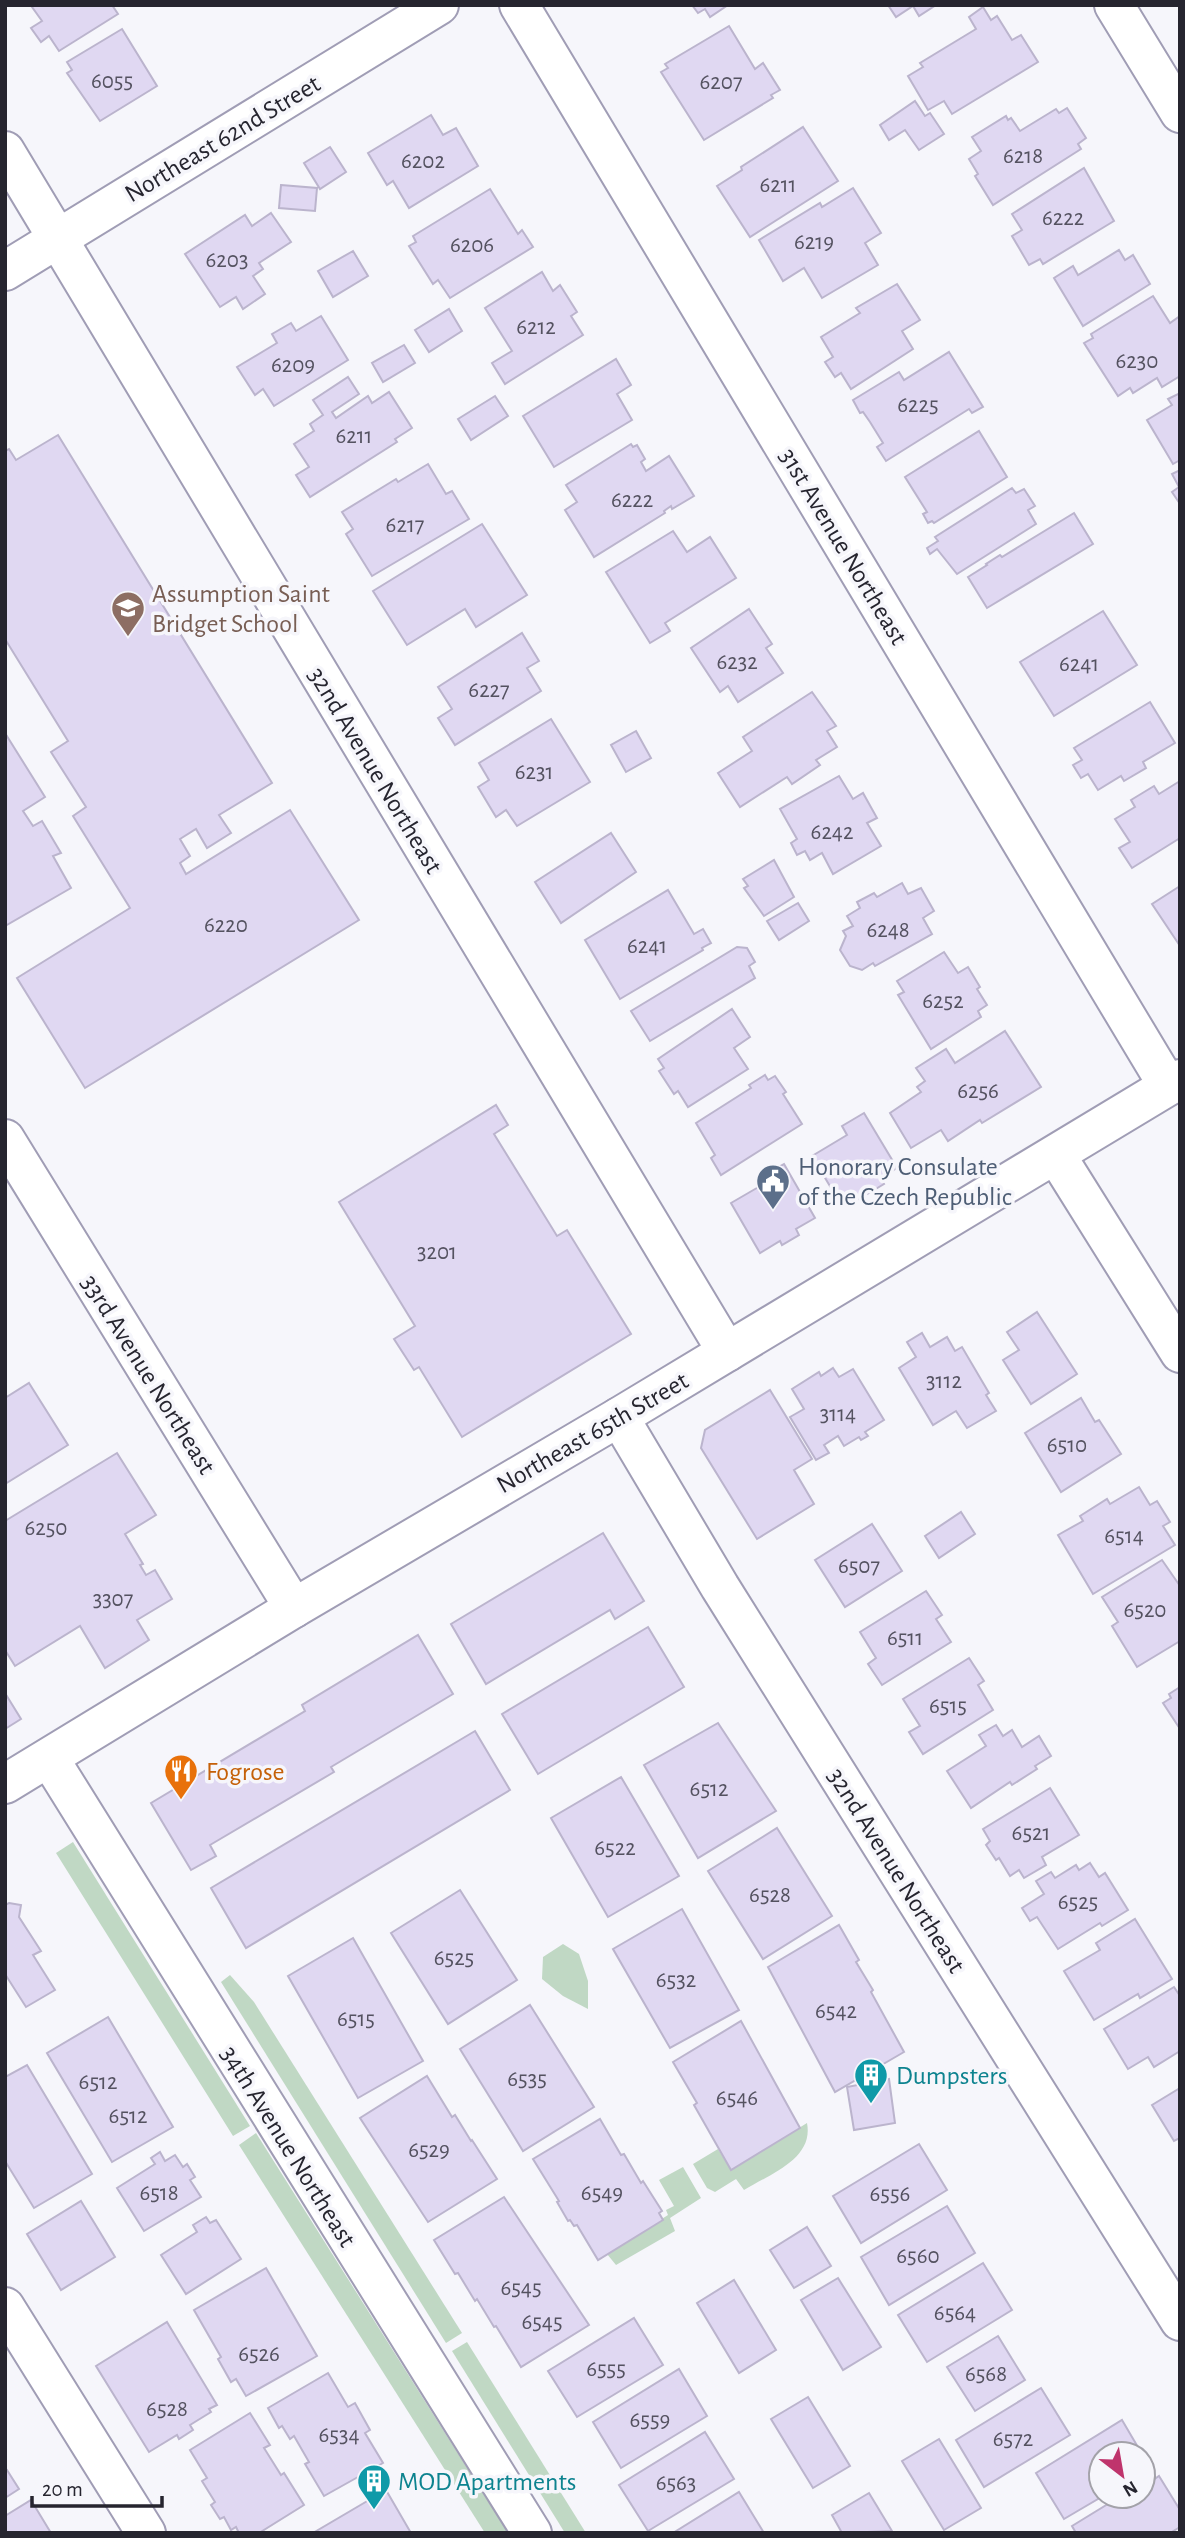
<svg xmlns="http://www.w3.org/2000/svg" width="1185" height="2538" font-family="'Alegreya Sans',sans-serif">
<style>
.green{fill:#c0d8c4}
.building{fill:#e0d8f2;stroke:#bbb4cd;stroke-width:2}
.lines{fill:none;stroke-linecap:round;stroke-linejoin:round}
.minor-casing{stroke:#a09db5;stroke-width:42}
.major-casing{stroke:#a09db5;stroke-width:42}
.minor{stroke:#fff;stroke-width:38}
.major{stroke:#fff;stroke-width:38}
.labels{text-anchor:middle;stroke-width:7;stroke-linejoin:round;paint-order:stroke}
.number-label{font-size:23px;fill:#545260}
.street-label{font-size:26px;fill:#26252f;stroke:#f6f6fb}
.education-label{font-size:26px;fill:#785e54;stroke:#f6f6fb;text-anchor:start}
.service-label{font-size:26px;fill:#4e5e75;stroke:#f6f6fb;text-anchor:start}
.food-label{font-size:26px;fill:#c56008;stroke:#f6f6fb;text-anchor:start}
.culture-label{font-size:26px;fill:#0d838f;stroke:#f6f6fb;text-anchor:start}
</style>
<rect width="100%" height="100%" fill="#f6f6fb"/>
<g class="green">
<path d="M73,1842l177,284 -17,10 -177,-283z"/>
<path d="M563,1944l16,10 9,27v28l-25,-13 -21,-17 1,-22z"/>
<path d="M230,1975l24,27 208,331 -16,10 -225,-361z"/>
<path d="M807,2123c7,36 -37,51 -63,67l-8,-11 -21,13 -8,-4 -14,-24 25,-15 13,21z"/>
<path d="M256,2133l252,400h-23l-246,-388z"/>
<path d="M683,2167l18,31 -31,20 5,13 -59,34 -9,-11 61,-39 -2,-5 8,-4 -15,-26z"/>
<path d="M467,2342l119,191h-21l-113,-182z"/>
</g>
<g class="building">
<path d="M35,5h77l6,9 -59,37 -10,-15 -8,6 -10,-14 11,-7 -10,-14z"/>
<path d="M692,5h36l-18,12 -5,-8 -7,4z"/>
<path d="M888,5h48l-17,11 -6,-10 -17,11z"/>
<path d="M983,7l8,13 6,-4 15,24 9,-5 17,27 -86,52 -8,-13 -16,9 -20,-34 15,-9 -3,-4 56,-34 -7,-12z"/>
<path d="M729,26l26,43 8,-6 17,27 -9,5 2,3 -69,42 -43,-68 7,-4 -3,-4z"/>
<path d="M122,29l35,57 -57,35 -33,-48 5,-3 -5,-8z"/>
<path d="M915,101l10,15 5,-3 14,21 -25,16 -14,-20 -16,10 -9,-15z"/>
<path d="M1067,108l19,30 -8,6 3,5 -88,56 -18,-29 3,-2 -9,-15 12,-8 -9,-14 34,-21 2,4 3,-2 9,13 36,-22 3,4z"/>
<path d="M431,115l12,20 13,-7 22,38 -69,42 -16,-27 -6,4 -19,-32z"/>
<path d="M803,127l35,54 -88,56 -33,-51 25,-16 -1,-3z"/>
<path d="M330,147l16,25 -26,17 -16,-26z"/>
<path d="M1084,168l30,53 -71,43 -3,-5 -11,6 -17,-29 10,-6 -10,-16z"/>
<path d="M281,185l36,3 -2,23 -36,-3z"/>
<path d="M853,188l28,45 -16,10 13,22 -56,33 -18,-30 -21,13 -24,-41 61,-37 2,4z"/>
<path d="M490,189l28,45 4,-4 11,17 -83,51 -12,-18 -5,4 -24,-38 7,-4 -3,-6z"/>
<path d="M271,213l20,29 -32,21 4,6 -10,7 12,18 -22,15 -7,-12 -16,10 -35,-53 60,-39 7,11z"/>
<path d="M1119,250l6,10 8,-5 17,29 -67,42 -29,-48 19,-12 5,9z"/>
<path d="M353,251l15,25 -35,21 -15,-26z"/>
<path d="M542,272l11,19 7,-6 17,27 -6,4 12,19 -78,49 -13,-21 20,-12 -27,-43z"/>
<path d="M897,284l23,36 -18,11 11,18 -62,40 -10,-16 -6,4 -10,-15 8,-5 -12,-20 39,-24 -4,-5z"/>
<path d="M1153,296l17,27 10,-7v60l-18,11 -5,-9 -24,15 -3,-5 -12,8 -34,-53 9,-5 -2,-4z"/>
<path d="M449,309l13,22 -33,21 -14,-22z"/>
<path d="M321,316l27,44 -74,46 -11,-17 -8,6 -18,-28 40,-24 -5,-9 19,-11 5,8z"/>
<path d="M404,345l11,18 -32,19 -11,-19z"/>
<path d="M949,352l34,55 -11,6 -3,-4 -83,52 -9,-14 6,-4 -13,-21 -7,-10 -3,1 -7,-13 46,-28 5,8z"/>
<path d="M616,359l15,26 -14,9 15,26 -78,47 -31,-51z"/>
<path d="M348,377l11,17 -27,18 4,6 32,-22 4,7 17,-11 23,36 -17,11 2,3 -87,55 -14,-22 13,-8 -15,-23 20,-13 -4,-7 13,-9 -10,-15z"/>
<path d="M1180,393v67l-7,4 -26,-44 25,-15 -4,-6z"/>
<path d="M495,396l13,20 -37,24 -13,-21z"/>
<path d="M979,431l28,46 -73,46 -2,-2 -4,2 -5,-9 4,-2 -22,-35z"/>
<path d="M58,435l214,348 -53,32 12,18 -24,15 -11,-19 -16,10 10,17 -10,7 6,11 104,-64 69,110 -274,168 -68,-110 113,-70 -57,-92 13,-9 -35,-55 17,-11 -63,-102v-188l4,-2 7,11z"/>
<path d="M631,444l2,3 4,-2 8,14 -4,3 5,9 23,-15 25,40 -22,13 -1,-3 -7,5 1,2 -71,44 -29,-47 12,-8 -11,-17z"/>
<path d="M428,464l18,30 6,-3 17,28 -97,57 -26,-42 7,-5 -11,-17 54,-33 2,3z"/>
<path d="M1180,470v34l-8,-12 7,-5 -7,-13z"/>
<path d="M1012,488l4,5 8,-4 11,17 -7,4 8,14 -79,50 -20,-25 -7,5 -3,-6 11,-7 -3,-4z"/>
<path d="M1074,513l19,31 -106,64 -19,-31 19,-12 -1,-1 14,-9 2,2z"/>
<path d="M482,524l45,71 -51,32 -11,-18 -58,36 -34,-54z"/>
<path d="M673,531l14,21 23,-15 26,41 -71,45 5,8 -20,12 -44,-71z"/>
<path d="M749,609l23,35 -6,4 17,25 -45,29 -10,-16 -8,6 -29,-44z"/>
<path d="M1103,611l34,54 -83,51 -34,-54z"/>
<path d="M522,633l17,28 -12,7 14,23 -86,54 -17,-27 14,-9 -14,-22z"/>
<path d="M812,692l24,34 -9,5 10,16 -21,13 4,5 -28,19 -5,-7 -47,30 -22,-34 34,-22 -9,-14z"/>
<path d="M1150,702l25,41 -32,19 3,6 -22,13 -3,-5 -23,14 -10,-16 -7,4 -8,-13 9,-5 -8,-12z"/>
<path d="M551,719l39,63 -73,44 -11,-16 -10,7 -18,-30 11,-7 -10,-17z"/>
<path d="M636,731l15,27 -25,14 -15,-27z"/>
<path d="M5,733l40,64 -22,14 10,15 9,-5 19,32 -8,3 18,32 -66,38z"/>
<path d="M839,776l14,23 10,-6 14,25 -10,5 14,23 -48,28 -11,-21 -12,7 -5,-9 -8,4 -6,-12 6,-4 -17,-30z"/>
<path d="M1180,781v57l-48,30 -13,-20 11,-6 -15,-23 20,-12 -4,-7 23,-14 5,8z"/>
<path d="M611,833l25,39 -75,51 -26,-41z"/>
<path d="M774,860l20,37 -30,19 -20,-28 4,-2 -5,-7z"/>
<path d="M902,883l6,11 13,-6 13,23 -11,7 9,16 -57,32 -2,-3 -11,7 -12,-4 -10,-16 6,-14 -3,-5 10,-5 -6,-10 13,-8 -3,-6 17,-9 3,4z"/>
<path d="M1180,886v60l-28,-42z"/>
<path d="M668,890l26,44 9,-5 8,14 -9,5 1,2 -83,49 -35,-59z"/>
<path d="M798,903l11,18 -30,19 -12,-19z"/>
<path d="M737,947l10,1 8,14 -6,4 6,12 -105,63 -19,-30z"/>
<path d="M944,952l14,21 10,-6 12,20 -3,2 10,16 -9,6 3,6 -50,32 -33,-54 6,-3 -7,-11z"/>
<path d="M732,1009l18,28 -16,11 14,21 -60,38 -10,-16 -4,3 -15,-23 5,-3 -6,-9z"/>
<path d="M1005,1031l36,56 -59,36 -2,-3 -32,21 -7,-11 -30,18 -21,-35 31,-21 -4,-5 8,-6 -9,-13 30,-19 9,14z"/>
<path d="M765,1075l3,5 7,-4 11,16 -3,2 19,30 -81,51 -10,-17 4,-3 -19,-32 55,-35 -2,-3z"/>
<path d="M496,1105l12,20 -14,9 63,102 10,-6 64,104 -169,103 -43,-70 -5,3 -20,-31 21,-13 -76,-124z"/>
<path d="M864,1113l33,55 -17,10 4,6 -25,15 -3,-5 -16,9 -28,-47 35,-21 -5,-9z"/>
<path d="M784,1164l31,54 -19,11 3,6 -17,10 -2,-4 -20,12 -29,-50 31,-18 -4,-7z"/>
<path d="M1037,1312l40,62 -46,30 -28,-44 16,-10 -12,-18z"/>
<path d="M922,1333l8,14 17,-10 8,14 7,-4 27,46 -3,2 10,16 -29,17 -11,-17 -23,14 -34,-57 17,-11 -9,-15z"/>
<path d="M833,1368l6,9 14,-8 31,51 -19,12 3,4 -7,4 -2,-3 -15,9 -6,-10 -14,9 5,8 -13,7 -26,-43 14,-8 -12,-20 27,-17 2,4z"/>
<path d="M29,1383l39,62 -63,39v-86z"/>
<path d="M770,1390l42,69 -18,11 20,34 -57,35 -56,-91 4,-18z"/>
<path d="M1081,1398l14,24 4,-2 22,34 -60,38 -36,-59z"/>
<path d="M117,1453l39,62 -31,19 18,30 -3,1 6,10 9,-5 17,29 -35,21 12,20 -44,28 -25,-42 -65,40 -10,-16v-129z"/>
<path d="M1139,1487l11,18 7,-4 13,21 -7,4 12,19 -82,49 -35,-59 25,-14 -3,-5 27,-17 3,5z"/>
<path d="M961,1512l14,22 -36,24 -14,-22z"/>
<path d="M872,1524l30,47 -57,36 -30,-47z"/>
<path d="M603,1533l41,68 -29,18 -5,-9 -124,74 -35,-60z"/>
<path d="M1162,1560l18,26v55l-43,26 -25,-41 6,-4 -16,-25z"/>
<path d="M926,1591l16,24 -6,4 15,23 -69,43 -14,-21 8,-6 -16,-26z"/>
<path d="M648,1627l36,60 -146,87 -36,-60z"/>
<path d="M418,1635l35,59 -122,73 3,5 -124,73 6,11 -25,14 -40,-67 154,-92 -3,-6z"/>
<path d="M969,1658l15,23 -6,4 15,25 -70,44 -14,-22 11,-6 -17,-27z"/>
<path d="M1180,1687v42l-17,-26 8,-5 -2,-4z"/>
<path d="M5,1693l16,26 -16,10z"/>
<path d="M718,1723l58,88 -78,47 -54,-93z"/>
<path d="M996,1725l7,11 9,-6 10,17 17,-11 12,20 -16,10 2,3 -25,16 -2,-3 -39,26 -24,-37 39,-25 -7,-11z"/>
<path d="M475,1731l35,59 -264,158 -35,-60z"/>
<path d="M621,1777l58,99 -71,41 -57,-99z"/>
<path d="M1050,1788l29,47 -37,22 4,8 -22,13 -5,-8 -9,6 -11,-18 -3,2 -10,-15 4,-4 -7,-12z"/>
<path d="M777,1828l55,88 -69,43 -55,-88z"/>
<path d="M1090,1863l9,14 6,-4 23,37 -26,16 -2,-3 -42,26 -21,-32 -7,4 -8,-13 22,-14 -8,-13 15,-9 4,6 21,-13 3,5z"/>
<path d="M460,1890l57,90 -69,44 -57,-91z"/>
<path d="M9,1903l12,2 -2,12 22,34 -8,4 22,35 -29,17 -21,-33v-69z"/>
<path d="M682,1909l57,101 -69,38 -57,-99z"/>
<path d="M1135,1919l37,60 -32,19 -2,-4 -44,26 -30,-49 36,-21 -4,-7z"/>
<path d="M839,1925l20,35 -3,2 17,28 -2,2 33,60 -69,40 -67,-125z"/>
<path d="M353,1938l70,123 -65,37 -70,-122z"/>
<path d="M1174,1987l6,9v55l-26,16 -6,-10 -20,12 -24,-40z"/>
<path d="M530,2005l64,102 -71,44 -63,-102z"/>
<path d="M108,2017l65,110 -61,35 -65,-109z"/>
<path d="M741,2021l59,107 -69,42 -37,-65 3,-2 -24,-41z"/>
<path d="M27,2065l65,109 -58,34 -29,-47v-84z"/>
<path d="M427,2076l25,41 3,-2 16,26 1,-1 25,39 -69,43 -68,-104z"/>
<path d="M889,2079l6,44 -41,7 -7,-43z"/>
<path d="M1180,2088v50l-6,3 -22,-36z"/>
<path d="M600,2119l21,36 3,-1 17,29 2,-2 19,30 -3,2 4,7 -65,40 -21,-35 -3,1 -4,-6 -2,1 -11,-19 2,-1 -26,-42z"/>
<path d="M919,2144l28,46 -86,53 -28,-47z"/>
<path d="M160,2152l5,9 10,-6 8,12 4,-3 8,13 -5,3 11,17 -57,34 -27,-43 38,-24 -4,-6z"/>
<path d="M504,2197l85,128 -68,42 -25,-41 -2,1 -17,-28 -2,2 -17,-28 -3,1 -21,-34z"/>
<path d="M81,2201l34,56 -54,33 -34,-56z"/>
<path d="M947,2206l28,47 -86,52 -28,-48z"/>
<path d="M206,2217l4,6 6,-3 25,39 -55,35 -25,-39 36,-23 -4,-7z"/>
<path d="M807,2227l24,39 -37,22 -24,-38z"/>
<path d="M983,2263l29,47 -85,52 -29,-47z"/>
<path d="M266,2268l51,88 -71,40 -10,-17 -5,3 -13,-23 3,-2 -27,-47z"/>
<path d="M838,2278l43,69 -38,23 -42,-70z"/>
<path d="M734,2280l42,70 -37,23 -42,-70z"/>
<path d="M634,2318l29,47 -86,52 -29,-46z"/>
<path d="M167,2322l50,83 -8,4 2,3 -21,13 3,5 -14,9 -2,-4 -28,17 -53,-86z"/>
<path d="M998,2336l27,44 -50,31 -28,-44z"/>
<path d="M679,2369l28,47 -86,52 -28,-46z"/>
<path d="M328,2373l20,34 7,-4 15,27 -5,3 18,30 -59,33 -19,-32 4,-2 -15,-26 -4,3 -8,-13 -3,2 -11,-20z"/>
<path d="M1041,2388l29,47 -86,52 -28,-47z"/>
<path d="M808,2397l42,69 -37,22 -42,-69z"/>
<path d="M250,2413l20,32 -6,3 17,27 3,-2 20,32 -45,28h-20l-3,-6 -5,3 -7,-13 -4,2 -9,-14 4,-3 -13,-21 5,-3 -17,-28z"/>
<path d="M1122,2420l20,34h-41v42h2l-39,23 -28,-46z"/>
<path d="M705,2432l29,47 -86,52 -29,-46z"/>
<path d="M939,2439l42,69 -37,22 -42,-69z"/>
<path d="M7,2470l12,19 -14,9v-27z"/>
<path d="M1159,2476l21,34v17l-10,6h-94l-4,-7 49,-30h22v-9z"/>
<path d="M386,2490l25,43h-98z"/>
<path d="M739,2492l25,41h-91z"/>
<path d="M869,2493l23,38 -50,2 -10,-18z"/>
<path d="M31,2500l20,33h-46v-17z"/>
</g>
<g class="lines">
<g class="minor-casing">
<g id="minor">
<path d="M519,5l649,1081"/>
<path d="M1114,5l66,108"/>
<path d="M5,151l722,1201"/>
<path d="M5,271l434,-266"/>
<path d="M5,1139l289,469"/>
<path d="M1056,1155l124,198"/>
<path d="M619,1417l101,170 460,734"/>
<path d="M49,1758l483,775"/>
<path d="M5,2307l141,226"/>
</g>
</g>
<g class="major-casing">
<path id="major" d="M5,1784l289,-176 325,-191 561,-338"/>
</g>
<use href="#minor" class="minor"/>
<use href="#major" class="major"/>
</g>
<defs>
<g id="school-pin" transform="scale(1.75)"><path d="M0 17L-7.5 6A9.5 9.5 0 1 1 7.5 6Z" fill="#8d6e63" stroke="#f6f6fb"/><path d="M0-5L7-2L0 1L-7-2ZM-4 1L0 2.5L4 1V4Q0 6-4 4Z" fill="#fff"/></g>
<g id="civic-pin" transform="scale(1.75)"><path d="M0 17L-7.5 6A9.5 9.5 0 1 1 7.5 6Z" fill="#5c6f8a" stroke="#f6f6fb"/><path d="M-.6-6.5H3V-4.5H.6V-3L4-1V1h2V6H-6V1h2V-1L-.6-3ZM-1.2 2.5V6h2.4V2.5Z" fill="#fff"/></g>
<g id="restaurant-pin" transform="scale(1.75)"><path d="M0 17L-7.5 6A9.5 9.5 0 1 1 7.5 6Z" fill="#e8710a" stroke="#f6f6fb"/><path d="M-5-6h1v4h1v-4h1v4h1v-4h1v5L-1.5 .5V6h-2V.5L-5-1ZM5-6V6H3V1.5H1.5Q1.5-4 5-6Z" fill="#fff"/></g>
<g id="building-pin" transform="scale(1.75)"><path d="M0 17L-7.5 6A9.5 9.5 0 1 1 7.5 6Z" fill="#0f9aa8" stroke="#f6f6fb"/><path d="M-4-6H4V6H1V3H-1V6H-4ZM-2.5-4.3h1.7v1.8h-1.7ZM.8-4.3h1.7v1.8H.8ZM-2.5-1h1.7V.8h-1.7ZM.8-1h1.7V.8H.8Z" fill="#fff"/></g>
</defs>
<g fill-rule="evenodd">
<use href="#school-pin" x="128" y="608"/>
<use href="#civic-pin" x="773" y="1181"/>
<use href="#restaurant-pin" x="181" y="1771"/>
<use href="#building-pin" x="871" y="2075"/>
<use href="#building-pin" x="374" y="2481"/>
</g>
<g class="labels">
<g class="number-label">
<text x="112" y="88">6055</text>
<text x="721" y="89">6207</text>
<text x="1023" y="163">6218</text>
<text x="423" y="168">6202</text>
<text x="778" y="192">6211</text>
<text x="1063" y="225">6222</text>
<text x="814" y="249">6219</text>
<text x="472" y="252">6206</text>
<text x="227" y="267">6203</text>
<text x="536" y="334">6212</text>
<text x="1137" y="368">6230</text>
<text x="293" y="372">6209</text>
<text x="918" y="412">6225</text>
<text x="354" y="443">6211</text>
<text x="632" y="507">6222</text>
<text x="405" y="532">6217</text>
<text x="737" y="669">6232</text>
<text x="1079" y="671">6241</text>
<text x="489" y="697">6227</text>
<text x="534" y="779">6231</text>
<text x="832" y="839">6242</text>
<text x="226" y="932">6220</text>
<text x="888" y="937">6248</text>
<text x="647" y="953">6241</text>
<text x="943" y="1008">6252</text>
<text x="978" y="1098">6256</text>
<text x="437" y="1259">3201</text>
<text x="944" y="1388">3112</text>
<text x="838" y="1421">3114</text>
<text x="1067" y="1452">6510</text>
<text x="46" y="1535">6250</text>
<text x="1124" y="1543">6514</text>
<text x="859" y="1573">6507</text>
<text x="113" y="1606">3307</text>
<text x="1145" y="1617">6520</text>
<text x="905" y="1645">6511</text>
<text x="948" y="1713">6515</text>
<text x="709" y="1796">6512</text>
<text x="1031" y="1840">6521</text>
<text x="615" y="1855">6522</text>
<text x="770" y="1902">6528</text>
<text x="1078" y="1909">6525</text>
<text x="454" y="1965">6525</text>
<text x="676" y="1987">6532</text>
<text x="836" y="2018">6542</text>
<text x="356" y="2026">6515</text>
<text x="527" y="2086">6535</text>
<text x="98" y="2089">6512</text>
<text x="737" y="2105">6546</text>
<text x="128" y="2123">6512</text>
<text x="429" y="2157">6529</text>
<text x="159" y="2200">6518</text>
<text x="602" y="2200">6549</text>
<text x="890" y="2201">6556</text>
<text x="918" y="2263">6560</text>
<text x="521" y="2295">6545</text>
<text x="955" y="2320">6564</text>
<text x="542" y="2329">6545</text>
<text x="259" y="2361">6526</text>
<text x="606" y="2376">6555</text>
<text x="986" y="2381">6568</text>
<text x="167" y="2416">6528</text>
<text x="650" y="2427">6559</text>
<text x="339" y="2442">6534</text>
<text x="1013" y="2446">6572</text>
<text x="676" y="2490">6563</text>
</g>
<g class="street-label">
<text transform="translate(222 138) rotate(-31)" y="9">Northeast 62nd Street</text>
<text transform="translate(844 546) rotate(59)" y="9">31st Avenue Northeast</text>
<text transform="translate(376 770) rotate(59)" y="9">32nd Avenue Northeast</text>
<text transform="translate(149 1374) rotate(58)" y="9">33rd Avenue Northeast</text>
<text transform="translate(592 1432) rotate(-30)" y="9">Northeast 65th Street</text>
<text transform="translate(897 1870) rotate(58)" y="9">32nd Avenue Northeast</text>
<text transform="translate(289 2146) rotate(58)" y="9">34th Avenue Northeast</text>
</g>
<g class="education-label">
<text x="152" y="602">Assumption Saint<tspan x="152" dy="30">Bridget School</tspan></text>
</g>
<g class="service-label">
<text x="798" y="1175">Honorary Consulate<tspan x="798" dy="30">of the Czech Republic</tspan></text>
</g>
<g class="food-label">
<text x="206" y="1780">Fogrose</text>
</g>
<g class="culture-label">
<text x="896" y="2084">Dumpsters</text>
<text x="398" y="2490">MOD Apartments</text>
</g>
</g>
<rect width="1185" height="2538" fill="none" stroke="#26252f" stroke-width="14"/>
<g transform="translate(1122 2475) rotate(149)"><circle r="33" fill="#f6f6fb" stroke="#a3a2a9" stroke-width="2"/>
<path d="M0-5L12 26L0 18L-12 26Z" fill="#bf346c"/>
<text y="-10" font-size="19" font-weight="bold" text-anchor="middle" fill="#26252f">N</text>
</g>
<path d="M32 2496v10h130v-10" fill="none" stroke="#26252f" stroke-width="3.5"/>
<text x="42" y="2496" font-size="21" fill="#26252f" stroke="#f6f6fb" stroke-width="5" paint-order="stroke">20 m</text>
</svg>
